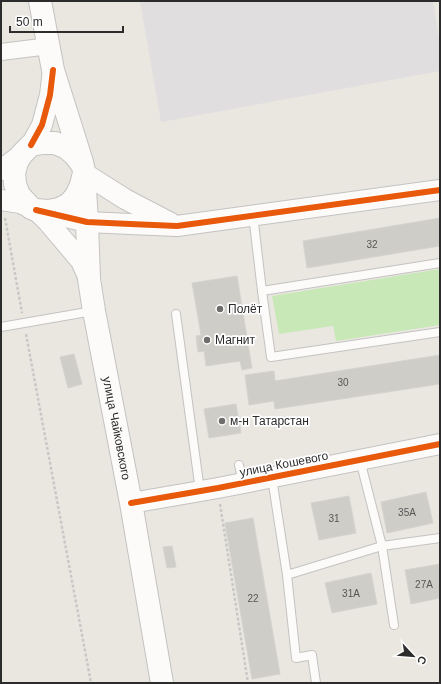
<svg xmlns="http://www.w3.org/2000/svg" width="441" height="684" font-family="Arial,sans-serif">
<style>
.industrial{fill:#e1dee0}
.green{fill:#c8e8b8}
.building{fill:#cfcdc8;stroke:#d5d3cd}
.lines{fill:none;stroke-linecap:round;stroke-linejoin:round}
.service-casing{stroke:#c3c3c2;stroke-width:10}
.minor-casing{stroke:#c3c3c2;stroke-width:18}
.tertiary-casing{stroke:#c3c3c2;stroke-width:22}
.secondary-casing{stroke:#c3c3c2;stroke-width:24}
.path{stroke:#c8c8c7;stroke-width:2.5;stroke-dasharray:3 2;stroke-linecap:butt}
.service{stroke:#fcfbfa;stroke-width:8}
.minor{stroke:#fcfbfa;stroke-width:16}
.tertiary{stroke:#fcfbfa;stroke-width:20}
.secondary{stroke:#fcfbfa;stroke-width:22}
.cycleway-casing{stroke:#fff;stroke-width:8}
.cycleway{stroke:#e8590c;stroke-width:6}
.poi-dot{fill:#6e6d6b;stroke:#fff;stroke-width:1.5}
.labels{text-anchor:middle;stroke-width:3.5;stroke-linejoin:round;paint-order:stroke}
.number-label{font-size:10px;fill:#565655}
.poi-label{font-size:12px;fill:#2c2c2c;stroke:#fff;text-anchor:start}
.street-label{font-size:12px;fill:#2c2c2c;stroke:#fff}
</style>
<rect width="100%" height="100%" fill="#eae7e1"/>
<path class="industrial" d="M140,1h293l7,43v27l-279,51z"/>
<path class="green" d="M440,269v56l-104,16 -3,-15 -54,8 -7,-38z"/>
<g class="building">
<path d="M440,218v28l-133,22 -4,-27z"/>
<path d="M237,276l15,92 -10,2 -2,-9 -34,5 -2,-15 -6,1 -2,-16 5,-1 -9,-52z"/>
<path d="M74,354l8,30 -14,4 -8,-31z"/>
<path d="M440,355v29l-165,25 -1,-8 -25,4 -4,-30 29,-4 1,10z"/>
<path d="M236,404l5,29 -32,5 -5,-29z"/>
<path d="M426,492l7,31 -46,10 -6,-31z"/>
<path d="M349,496l7,37 -37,7 -8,-37z"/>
<path d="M253,518l27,156 -28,5 -27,-156z"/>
<path d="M172,546l4,21 -9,1 -4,-21z"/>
<path d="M440,564v34l-29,6 -6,-34z"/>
<path d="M371,573l6,31 -45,9 -7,-30z"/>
</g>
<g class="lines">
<g class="service-casing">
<g id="service">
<path d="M253,215l9,76"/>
<path d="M440,263l-178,28 9,66 169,-25"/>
<path d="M176,314l24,177"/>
<path d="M1,327l92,-16"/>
<path d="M360,460l22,86 12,79"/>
<path d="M239,465l4,18"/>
<path d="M272,478l15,97 9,83 16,-3 4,28"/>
<path d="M287,575l95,-29 58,-8"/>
</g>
</g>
<g class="minor-casing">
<path id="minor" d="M1,52l48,-6"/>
</g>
<g class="tertiary-casing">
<g id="tertiary">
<path d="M31,145l11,-20 8,-30 3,-25"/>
<path d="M1,170l21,-16"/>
<path d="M84,173l41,26 46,24"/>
<path d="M1,200l19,3 11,5"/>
<path d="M36,210l12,12 33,39 8,18"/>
<path d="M40,211l47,11 43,2 47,2 263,-36"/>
<path d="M131,503l87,-15 222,-44"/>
</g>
</g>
<g class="secondary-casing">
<g id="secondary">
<path d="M40,1l13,69 29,92"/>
<path d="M43,143h12l10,4 9,7 9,12 1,7 -3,12 -5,11 -7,8 -10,5 -11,2 -12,-1 -5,-2 -12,-13 -4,-11 -1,-11 3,-11 5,-8 9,-9z"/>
<path id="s1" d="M84,173l3,49 2,57 5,32 37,192 31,180"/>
</g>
</g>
<g class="path">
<path d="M5,218l17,95"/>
<path d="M26,334l65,349"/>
<path d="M220,504l28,179"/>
</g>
<use href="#service" class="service"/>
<use href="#minor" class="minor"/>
<use href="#tertiary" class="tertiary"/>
<use href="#secondary" class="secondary"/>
<g class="cycleway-casing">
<g id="cycleway">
<path d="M31,145l11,-20 8,-30 3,-25"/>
<path d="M36,210l51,12 43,2 47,2 263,-36"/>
<path d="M131,503l87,-15 222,-44"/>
</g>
</g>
<use href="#cycleway" class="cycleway"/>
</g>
<g class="poi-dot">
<circle cx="220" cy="309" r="4"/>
<circle cx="207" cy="340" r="4"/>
<circle cx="222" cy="421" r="4"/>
</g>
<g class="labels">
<g class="number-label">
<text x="372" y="248">32</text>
<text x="343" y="386">30</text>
<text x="407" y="516">35А</text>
<text x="334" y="522">31</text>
<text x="424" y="588">27А</text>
<text x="351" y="597">31А</text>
<text x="253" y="602">22</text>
</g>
<g class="poi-label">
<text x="228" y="313">Полёт</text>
<text x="215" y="344">Магнит</text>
<text x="230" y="425">м-н Татарстан</text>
</g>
<g class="street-label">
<text dy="4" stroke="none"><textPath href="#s1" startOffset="258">улица Чайковского</textPath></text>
<text transform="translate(284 464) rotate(-11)" y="4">улица Кошевого</text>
</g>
</g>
<rect width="441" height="684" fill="none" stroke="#2c2c2c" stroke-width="4"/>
<g transform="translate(413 656) rotate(116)" stroke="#ffffff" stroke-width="3" paint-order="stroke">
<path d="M0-3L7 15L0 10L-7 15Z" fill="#2c2c2c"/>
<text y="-6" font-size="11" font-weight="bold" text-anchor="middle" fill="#2c2c2c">С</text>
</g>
<path d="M10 26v6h113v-6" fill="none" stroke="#2c2c2c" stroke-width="2"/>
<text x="16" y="26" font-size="12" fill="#2c2c2c" stroke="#ffffff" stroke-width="3" paint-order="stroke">50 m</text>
</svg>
